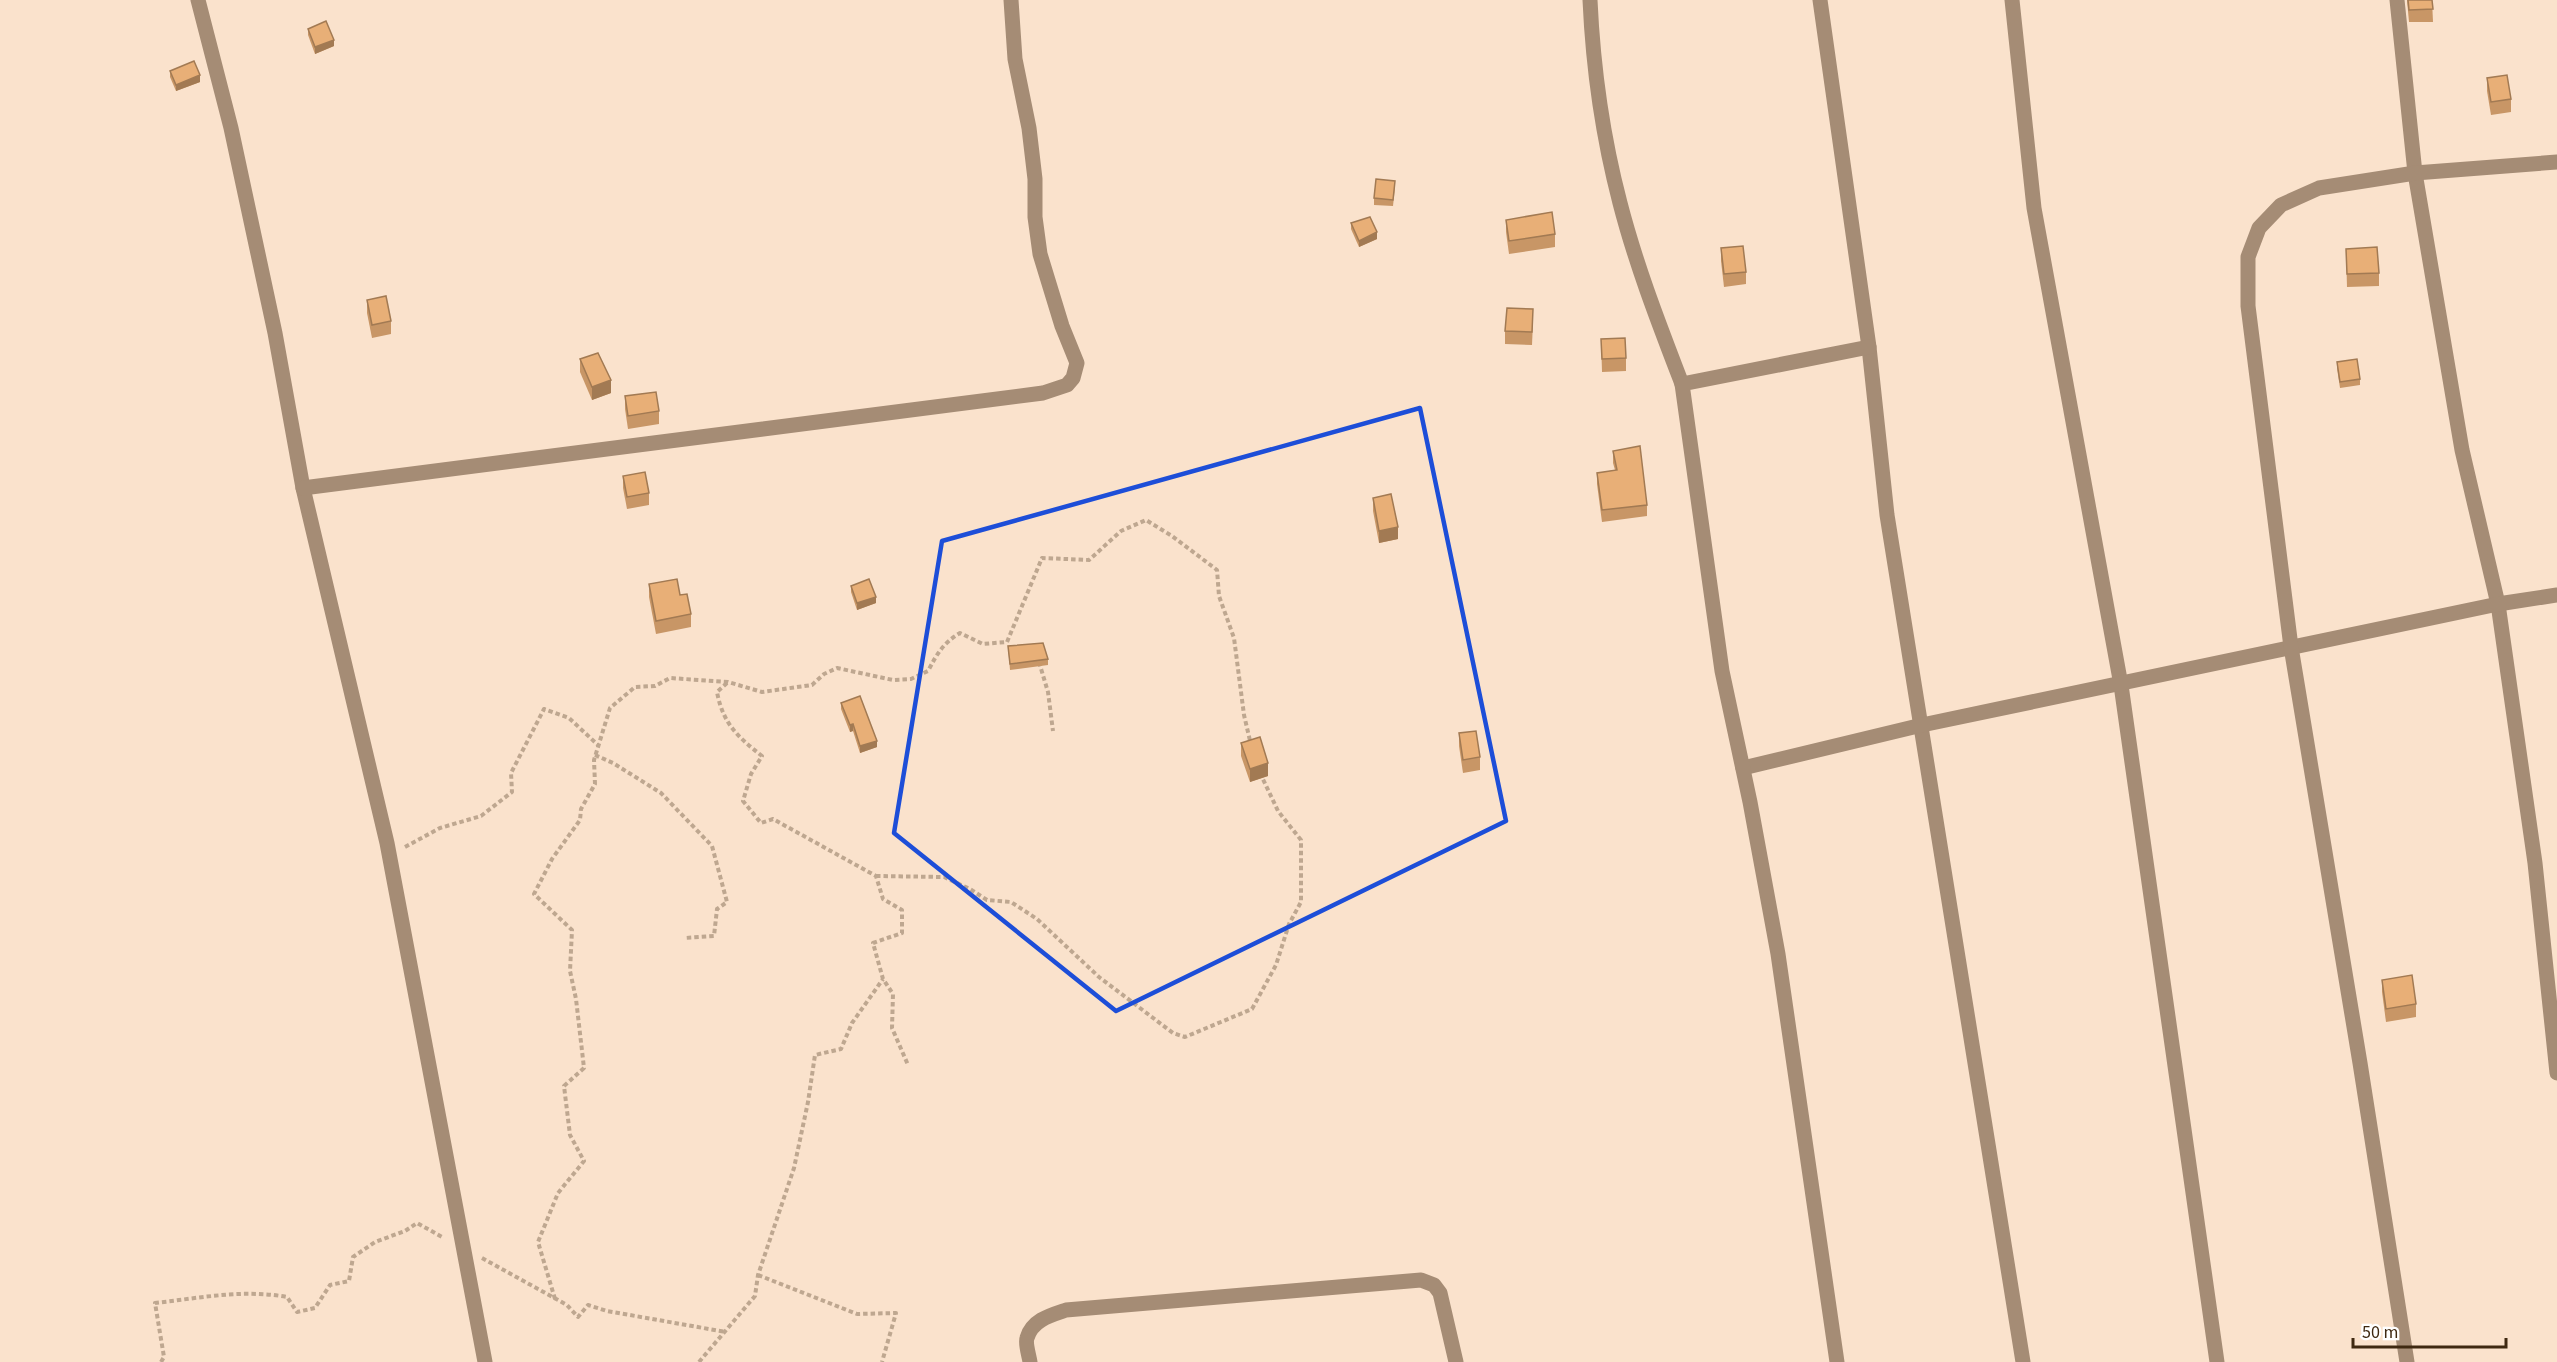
<svg xmlns="http://www.w3.org/2000/svg" width="2557" height="1362" font-family="'Source Sans 3',sans-serif">
<style>
.lines{fill:none;stroke-linecap:round;stroke-linejoin:round}
.path{stroke:#bea790;stroke-width:4;stroke-dasharray:4.5 3;stroke-linecap:butt}
.minor{stroke:#a58c75;stroke-width:15}
.wall{fill:#c89666}
.shaded-wall{fill:#a27a53}
.building{fill:#e8af77;stroke:#a27a53;stroke-width:1.5}
.marked{fill:none;stroke:#1d4ed8;stroke-width:4.5;stroke-linejoin:round}
</style>
<rect width="100%" height="100%" fill="#fae2cc"/>
<g class="lines">
<g class="path">
<path d="M1039,662l9,30 5,39"/>
<path d="M727,683l-10,9c6,32 21,45 45,64l-11,18 -8,27 18,22 12,-4 103,57 7,23 19,11v23l-29,10 10,36 10,15 -1,34 16,37"/>
<path d="M595,755l18,8 48,30 51,53 15,56 -10,7 -3,27 -29,2"/>
<path d="M405,847l35,-19 41,-12 31,-24 -1,-19 33,-64 25,9 29,27"/>
<path d="M876,876l68,1 26,12 17,11 24,2 26,17 62,58 74,56 12,4 67,-28 24,-44 13,-41 12,-22v-62l-23,-29 -17,-36"/>
<path d="M482,1258l85,47 11,12 10,-12 19,6 119,21"/>
<path d="M758,1275l99,39 39,-1 -14,49"/>
<path d="M555,1299l-17,-57 20,-49 26,-32 -14,-26 -6,-49 20,-18 -8,-69 -6,-28 2,-41 -38,-36 18,-35 28,-39 1,-11 14,-25 -1,-24 16,-52 25,-21 20,-1 15,-8 58,4 34,10 50,-7 12,-11 13,-6 56,12 18,-1 17,-8c9,-17 15,-28 32,-38l23,11 24,-2 35,-84 47,2 32,-29 25,-11 26,16 45,34 2,26 15,42 10,77 7,30"/>
<path d="M161,1362l3,-5 -9,-54c45,-5 88,-14 132,-6l10,15 18,-4 15,-23 19,-4 4,-24 22,-15 30,-11 12,-8 27,15"/>
<path d="M699,1362l56,-66 3,-21 36,-107 14,-66 7,-47 26,-6 11,-26 31,-44"/>
</g>
<g class="minor">
<path d="M198,0l33,128 44,205 28,155 84,355 98,519"/>
<path d="M1590,0c3,67 13,138 30,203 16,62 39,121 62,181"/>
<path d="M1820,0l49,347 18,168 136,847"/>
<path d="M2012,0l22,208 87,477 96,677"/>
<path d="M2397,0l18,173 47,277 36,154 37,259 22,210"/>
<path d="M303,488l740,-95 24,-8 6,-7 4,-15 -15,-37 -22,-72 -5,-37v-38l-6,-51 -14,-69 -4,-59"/>
<path d="M1743,768l179,-43 576,-121 59,-9"/>
<path d="M1030,1362c-1,-7 -5,-18 -3,-24 5,-18 24,-23 39,-28l355,-30 13,5 6,8 16,69"/>
<path d="M1837,1362l-59,-408 -28,-152 -28,-131 -40,-287 187,-37"/>
<path d="M2407,1362l-47,-299 -69,-416 -43,-341v-49l11,-29 22,-23 38,-17 96,-15 142,-11"/>
</g>
</g>
<g class="wall">
<path d="M2407,0h25l1,22h-24z"/>
<path d="M308,29l26,17 -19,8 -7,-19z"/>
<path d="M170,71l30,11 -24,9 -6,-14z"/>
<path d="M2487,78l24,21v13l-20,3 -4,-24z"/>
<path d="M1395,187l-2,19 -19,-1v-7z"/>
<path d="M1506,220l49,14v13l-46,7 -3,-22z"/>
<path d="M1351,223l26,16 -18,8 -8,-18z"/>
<path d="M1721,248l25,24v12l-22,3 -3,-26z"/>
<path d="M2346,249l33,24v13l-32,1z"/>
<path d="M367,300l24,21v13l-19,4 -5,-25z"/>
<path d="M1533,322l-1,23 -27,-1v-13z"/>
<path d="M1601,339l25,19v13l-24,1z"/>
<path d="M580,359l31,34 -19,7 -12,-28z"/>
<path d="M2337,362l23,17v6l-20,3 -3,-20z"/>
<path d="M625,396l34,15v13l-31,5 -3,-20z"/>
<path d="M1613,451l34,54v11l-45,6 -5,-38v-11l18,-3 -2,-7z"/>
<path d="M623,476l26,17v12l-22,4 -4,-21z"/>
<path d="M1373,498l25,41 -19,4 -6,-32z"/>
<path d="M649,584l31,11 11,19v13l-35,7 -7,-37z"/>
<path d="M851,586l25,17 -19,7 -6,-18z"/>
<path d="M1008,646l40,13v6l-38,5z"/>
<path d="M841,703l36,44 -17,6 -7,-22 -3,1 -9,-23z"/>
<path d="M1459,733l21,24v13l-17,3 -4,-27z"/>
<path d="M1241,743l27,33 -18,6 -9,-26z"/>
<path d="M2382,980l34,24v13l-30,5 -4,-30z"/>
</g>
<g class="shaded-wall">
<path d="M334,40v6l-19,8v-7z"/>
<path d="M200,75v7l-24,9v-6z"/>
<path d="M1377,232v7l-18,8v-6z"/>
<path d="M611,380v13l-19,7v-13z"/>
<path d="M1398,527v12l-19,4v-12z"/>
<path d="M876,597v6l-19,7v-7z"/>
<path d="M853,724v7l-3,1v-7z"/>
<path d="M877,741v6l-17,6v-7z"/>
<path d="M1268,763v13l-18,6v-13z"/>
</g>
<g class="building">
<path d="M2408,0h24l1,9 -24,1z"/>
<path d="M326,21l8,19 -19,7 -7,-18z"/>
<path d="M194,61l6,14 -24,10 -6,-14z"/>
<path d="M2507,75l4,24 -20,3 -4,-24z"/>
<path d="M1376,179l19,2 -2,19 -19,-2z"/>
<path d="M1552,212l3,22 -46,7 -3,-21z"/>
<path d="M1370,217l7,15 -18,9 -8,-18z"/>
<path d="M1743,246l3,26 -22,2 -3,-26z"/>
<path d="M2377,247l2,26 -32,1 -1,-25z"/>
<path d="M386,296l5,25 -19,4 -5,-25z"/>
<path d="M1507,308l26,1 -1,23 -27,-1z"/>
<path d="M1625,338l1,20 -24,1 -1,-20z"/>
<path d="M598,353l13,27 -19,7 -12,-28z"/>
<path d="M2357,359l3,20 -20,3 -3,-20z"/>
<path d="M656,392l3,19 -31,5 -3,-20z"/>
<path d="M1640,446l7,59 -45,5 -5,-37 20,-3 -4,-19z"/>
<path d="M645,472l4,21 -22,4 -4,-21z"/>
<path d="M1391,494l7,33 -19,4 -6,-33z"/>
<path d="M677,579l3,16 7,-1 4,20 -35,7 -7,-37z"/>
<path d="M869,579l7,18 -19,6 -6,-17z"/>
<path d="M1043,643l5,16 -38,5 -2,-18z"/>
<path d="M860,696l17,45 -17,5 -7,-22 -3,1 -9,-22z"/>
<path d="M1476,731l4,26 -17,3 -4,-27z"/>
<path d="M1260,737l8,26 -18,6 -9,-26z"/>
<path d="M2412,975l4,29 -30,5 -4,-29z"/>
</g>
<path class="marked" d="M1420,408l86,413 -390,190 -222,-178 48,-292z"/>
<path d="M2353 1338v9h153v-9" fill="none" stroke="#3f2911" stroke-width="3"/>
<text x="2362" y="1338" font-size="18" fill="#3f2911" stroke="#ffffff" stroke-width="4.5" paint-order="stroke">50 m</text>
</svg>
